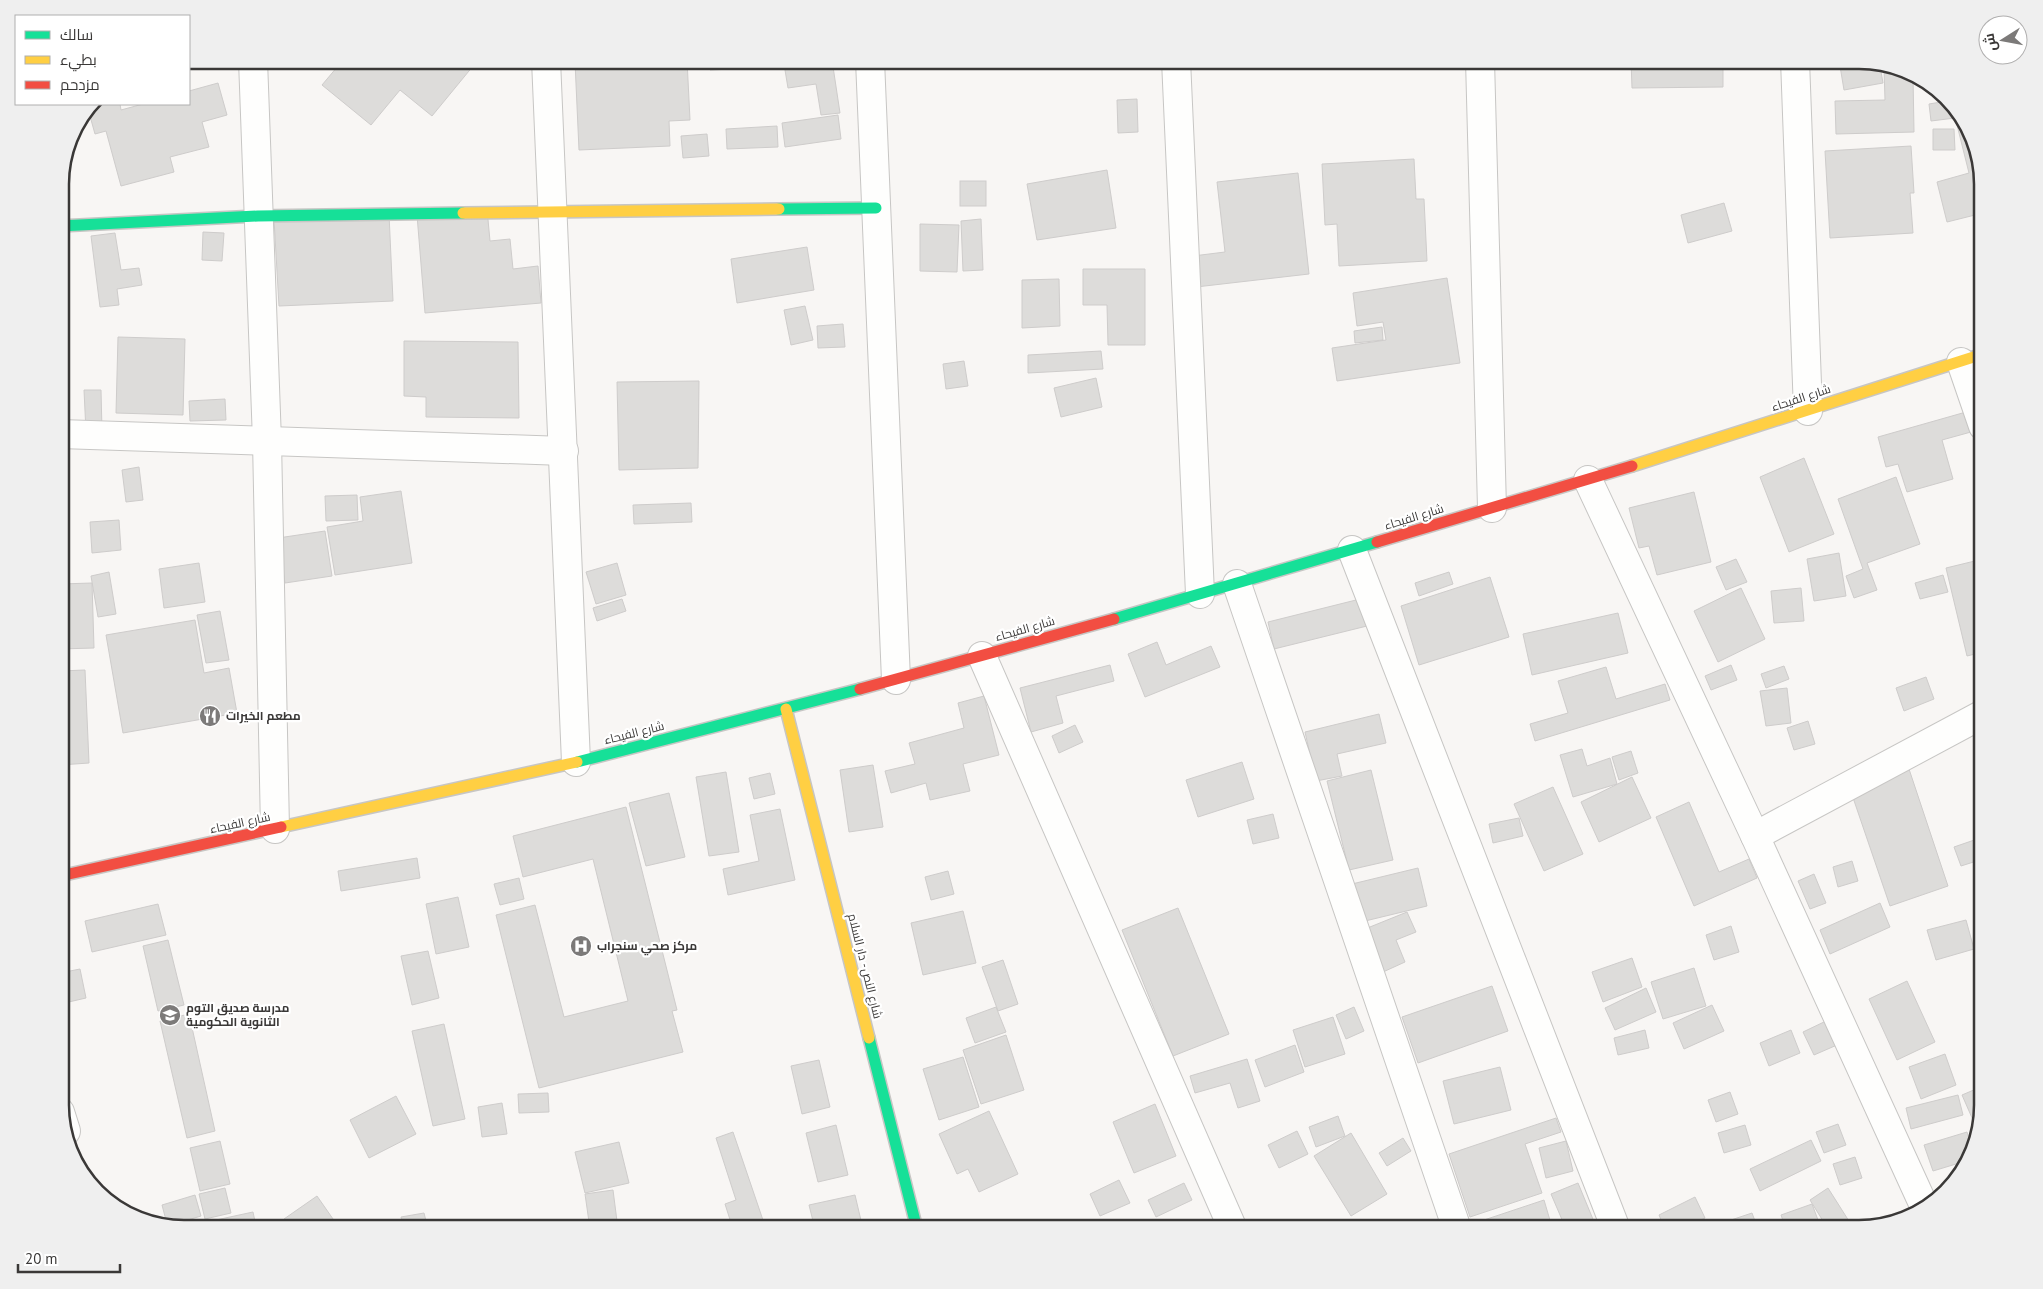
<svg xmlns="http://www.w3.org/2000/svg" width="2043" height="1289" font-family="'PT Sans',Cairo,sans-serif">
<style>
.building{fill:#dddcda;stroke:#cecccb}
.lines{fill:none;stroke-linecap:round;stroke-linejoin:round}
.street-casing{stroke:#c7c6c4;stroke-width:30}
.fast-casing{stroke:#c7c6c4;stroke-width:14}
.slow-casing{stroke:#c7c6c4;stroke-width:14}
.jam-casing{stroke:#c7c6c4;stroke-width:14}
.street{stroke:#fefefd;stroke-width:28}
.fast{stroke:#16e098;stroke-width:11}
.slow{stroke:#ffcf43;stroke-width:11}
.jam{stroke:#f24e42;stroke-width:11}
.labels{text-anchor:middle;stroke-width:4.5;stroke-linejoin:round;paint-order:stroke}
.street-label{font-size:12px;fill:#3a3837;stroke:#fff}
.poi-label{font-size:12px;font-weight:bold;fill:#3a3837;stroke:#fff;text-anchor:start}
.rim{fill:none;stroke:#3a3837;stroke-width:2.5}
</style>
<rect width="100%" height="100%" fill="#f8f6f4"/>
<g class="building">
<path d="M343,60h135l-46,56 -32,-26 -29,35 -49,-40z"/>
<path d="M612,60h75l3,60 -21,1 1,25 -91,4 -4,-88z"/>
<path d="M710,60h46v8l-46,2z"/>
<path d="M815,60h17l8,53 -19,2 -5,-31 -28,4 -4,-24z"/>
<path d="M1631,60h116v3h-24v24l-91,1z"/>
<path d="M1839,60h20l21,6 3,17 -39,7z"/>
<path d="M1884,68l29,8 1,56 -78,2 -1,-33 50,-1z"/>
<path d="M218,83l9,32 -25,7 7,25 -39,10 4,15 -53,14 -15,-55 -11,3 -7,-25 3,-5h29l1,6 22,-6h46v-13z"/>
<path d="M1137,99l1,33 -20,1 -1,-33z"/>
<path d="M1947,101l6,7 2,10 -24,3 -2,-17z"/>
<path d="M838,115l3,24 -56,8 -3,-24z"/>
<path d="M1961,116l6,6 16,62v29l-36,9 -10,-40 32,-9 -14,-56z"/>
<path d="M777,126l1,21 -51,2 -1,-20z"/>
<path d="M1933,129h21l1,21h-22z"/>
<path d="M707,134l2,22 -26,2 -2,-22z"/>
<path d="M1911,146l3,47h-4l3,40 -83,5 -5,-87z"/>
<path d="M1414,159l2,40h8l3,62 -88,5 -2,-42 -12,1 -3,-61z"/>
<path d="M1107,170l9,58 -79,12 -10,-56z"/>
<path d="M1298,173l11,101 -113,13 -3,-31 32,-4 -8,-70z"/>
<rect x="960" y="181" width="26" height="25"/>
<path d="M1724,203l8,28 -44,12 -7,-28z"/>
<path d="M487,209l3,32 20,-2 3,30 25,-3 3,37 -116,10 -8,-98z"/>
<path d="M389,214l4,87 -114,5 -5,-87z"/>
<path d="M981,219l2,51 -20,1 -2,-50z"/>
<path d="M920,224l39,1 -2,47 -37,-1z"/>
<path d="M203,232l21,1 -2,28 -20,-1z"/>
<path d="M115,233l6,37 18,-2 3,17 -25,4 2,16 -19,2 -9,-71z"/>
<path d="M807,247l7,43 -77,13 -6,-44z"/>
<path d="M1083,269h62v76h-37l-1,-40h-24z"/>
<path d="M1447,278l13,85 -123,18 -5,-33 54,-8 -3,-18 -26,4 -4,-33z"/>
<path d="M1059,279l1,47 -38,2v-48z"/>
<path d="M805,306l8,34 -22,5 -7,-35z"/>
<path d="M843,324l2,23 -27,1 -1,-22z"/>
<path d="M1382,327l1,13 -28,3 -1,-12z"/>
<path d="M118,337l67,2 -2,76 -67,-2z"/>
<path d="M404,341l114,1 1,76 -93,-1v-20l-22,-1z"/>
<path d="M1101,351l2,18 -75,4v-18z"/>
<path d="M964,361l4,25 -22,3 -3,-25z"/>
<path d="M1096,378l6,29 -41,10 -7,-29z"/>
<path d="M699,381l-1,87 -79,2 -2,-88z"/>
<path d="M84,390h17l1,41 -16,1z"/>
<path d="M225,399l1,21 -36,1 -1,-20z"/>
<path d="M1966,412l5,20 -29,8 11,39 -46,13 -9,-28 -12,3 -8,-30z"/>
<path d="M1804,458l30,76 -45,18 -29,-75z"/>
<path d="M139,467l4,33 -17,2 -4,-32z"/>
<path d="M1896,477l24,67 -53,19 10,27 -23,8 -8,-22 17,-7 -25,-70z"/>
<path d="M401,491l11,72 -77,12 -8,-48 36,-6 -3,-24z"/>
<path d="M1694,492l17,70 -54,13 -8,-29 -10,2 -10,-40z"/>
<path d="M357,495l1,25 -32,1 -1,-25z"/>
<path d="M691,503l1,19 -58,2 -1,-19z"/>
<path d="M119,520l2,30 -29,3 -2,-31z"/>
<path d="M325,531l7,45 -47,7 -7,-45z"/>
<path d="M1839,553l7,43 -32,5 -7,-42z"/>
<path d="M1736,559l11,23 -21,8 -10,-23z"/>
<path d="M1983,559v93l-16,4 -21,-88z"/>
<path d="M199,563l6,39 -41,6 -5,-39z"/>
<path d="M617,563l9,32 -30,9 -10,-32z"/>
<path d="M109,572l7,42 -18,3 -7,-41z"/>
<path d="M1449,572l4,12 -34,12 -4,-13z"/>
<path d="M1943,575l5,17 -28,7 -5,-16z"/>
<path d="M1490,577l19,60 -90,28 -18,-59z"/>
<path d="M92,583l2,65 -34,1v-65z"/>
<path d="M1741,588l24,51 -47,23 -24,-51z"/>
<path d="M1801,588l3,33 -30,2 -3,-32z"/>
<path d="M622,599l4,12 -29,10 -4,-13z"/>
<path d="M1360,599l7,27 -93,23 -6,-27z"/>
<path d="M220,611l9,49 -23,3 -9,-48z"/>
<path d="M1618,613l10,40 -96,22 -9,-41z"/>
<path d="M195,620l9,53 25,-5 8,45 -114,20 -17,-98z"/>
<path d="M1157,642l9,23 45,-19 9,21 -75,30 -17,-43z"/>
<path d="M1110,665l4,16 -58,15 7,27 -32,9 -11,-44z"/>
<path d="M1731,665l6,15 -26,10 -6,-14z"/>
<path d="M1784,666l5,13 -23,9 -5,-14z"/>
<path d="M1606,667l10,32 49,-15 5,16 -135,41 -5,-17 38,-11 -10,-32z"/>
<path d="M85,670l4,93 -29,2v-94z"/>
<path d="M1926,677l8,22 -30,12 -8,-23z"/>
<path d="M1787,688l4,35 -25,3 -6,-35z"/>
<path d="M984,696l15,59 -36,9 7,27 -40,9 -4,-17 -35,10 -6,-22 30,-7 -6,-21 55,-15 -6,-25z"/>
<path d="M1379,714l7,29 -49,11 5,22 -26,5 -11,-49z"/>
<path d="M1808,721l7,23 -21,6 -7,-22z"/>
<path d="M1075,725l8,17 -24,11 -7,-17z"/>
<path d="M1582,749l5,17 23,-8 7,26 -44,13 -13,-42z"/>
<path d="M1631,751l7,22 -19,7 -7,-23z"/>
<path d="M1242,762l12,37 -56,18 -12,-37z"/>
<path d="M1907,763l41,123 -58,20 -42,-123z"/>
<path d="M873,765l10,62 -34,5 -9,-62z"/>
<path d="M1371,770l22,90 -44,10 -22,-89z"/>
<path d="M726,772l13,80 -30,4 -13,-79z"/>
<path d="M770,773l5,21 -21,5 -5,-21z"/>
<path d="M1632,777l19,41 -52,24 -18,-40z"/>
<path d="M1553,787l30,67 -39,17 -30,-67z"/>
<path d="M669,793l16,64 -39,9 -17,-63z"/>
<path d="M1689,802l30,70 30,-13 8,19 -63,28 -38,-89z"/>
<path d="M626,807l51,203 -5,1 11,41 -144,36 -43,-173 39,-10 29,112 64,-16 -35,-142 -70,18 -10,-41z"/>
<path d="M780,809l15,71 -67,15 -5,-26 36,-8 -9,-46z"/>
<path d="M1273,814l6,24 -26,6 -6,-24z"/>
<path d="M1519,818l4,18 -30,7 -4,-19z"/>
<path d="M1983,837v22l-22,7 -7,-19z"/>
<path d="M417,858l3,20 -79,13 -3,-20z"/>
<path d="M1852,861l6,20 -20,6 -5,-20z"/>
<path d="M1418,868l9,38 -66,16 -9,-38z"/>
<path d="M948,871l6,23 -23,6 -6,-23z"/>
<path d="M1814,874l12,29 -16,6 -12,-28z"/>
<path d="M519,878l5,21 -24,6 -6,-21z"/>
<path d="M458,897l11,50 -33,7 -10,-50z"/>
<path d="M1880,903l10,24 -60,27 -10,-24z"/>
<path d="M158,904l8,31 -74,17 -7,-31z"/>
<path d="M1178,908l51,126 -56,22 -51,-126z"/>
<path d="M963,911l13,52 -53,12 -12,-52z"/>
<path d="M1407,912l9,20 -20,8 9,22 -22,10 -18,-43z"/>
<path d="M1966,920l8,29 -38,11 -9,-30z"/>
<path d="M1731,926l8,26 -25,8 -8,-25z"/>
<path d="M168,940l16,65 -26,6 -15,-65z"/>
<path d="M428,951l11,47 -27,7 -11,-49z"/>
<path d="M1632,958l10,29 -39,15 -11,-30z"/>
<path d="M1003,960l15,44 -20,7 -16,-44z"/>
<path d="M1694,968l12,38 -43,13 -12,-37z"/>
<path d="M80,969l6,29 -26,6v-31z"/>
<path d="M1907,981l28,61 -38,18 -28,-61z"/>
<path d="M1492,986l16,45 -90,32 -16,-46z"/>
<path d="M1646,988l10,24 -41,18 -10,-22z"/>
<path d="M1712,1005l12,26 -40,18 -11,-26z"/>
<path d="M996,1007l10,25 -31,11 -9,-25z"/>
<path d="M1354,1007l10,24 -18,8 -10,-24z"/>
<path d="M189,1014l26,117 -28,7 -27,-117z"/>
<path d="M1333,1017l12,37 -40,13 -12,-37z"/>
<path d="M1826,1021l11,24 -23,10 -11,-23z"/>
<path d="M444,1024l21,95 -32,7 -21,-95z"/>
<path d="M1645,1030l4,18 -31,7 -4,-17z"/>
<path d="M1791,1030l9,23 -31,13 -9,-23z"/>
<path d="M1006,1035l18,55 -43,14 -18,-54z"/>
<path d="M1295,1045l9,27 -39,15 -10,-27z"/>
<path d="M1945,1054l11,31 -35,14 -12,-32z"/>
<path d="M963,1057l16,50 -40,13 -16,-51z"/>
<path d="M1247,1059l13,42 -22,7 -8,-25 -35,10 -5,-17z"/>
<path d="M819,1060l11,47 -28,7 -11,-48z"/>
<path d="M1500,1067l11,43 -57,14 -11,-43z"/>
<path d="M1983,1086v19l-7,22 -14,-32z"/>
<path d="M1730,1092l8,22 -22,8 -8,-22z"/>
<path d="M548,1093l1,19 -30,1 -1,-19z"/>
<path d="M1958,1095l5,20 -52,14 -5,-21z"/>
<path d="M396,1096l20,38 -47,24 -19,-38z"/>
<path d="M502,1103l5,31 -25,3 -4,-30z"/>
<path d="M1155,1104l21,52 -42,17 -21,-51z"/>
<path d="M989,1111l29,63 -39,18 -11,-23 -11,5 -18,-40z"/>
<path d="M1338,1116l7,20 -29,11 -7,-20z"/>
<path d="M1556,1118l5,14 -36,12 17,49 -72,24 -21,-63z"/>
<path d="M1838,1124l8,21 -22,8 -8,-21z"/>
<path d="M836,1125l12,50 -30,7 -12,-49z"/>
<path d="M1745,1125l6,20 -27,8 -6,-20z"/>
<path d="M1297,1131l11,23 -29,14 -11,-23z"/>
<path d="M733,1132l33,97h-33l-8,-25 11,-4 -20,-62z"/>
<path d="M1967,1132l4,13 -5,16 -33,10 -9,-26z"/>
<path d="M1351,1133l36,61 -36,22 -37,-60z"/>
<path d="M1403,1138l8,13 -24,15 -8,-13z"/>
<path d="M1811,1140l10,21 -61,30 -10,-22z"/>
<path d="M220,1141l10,43 -30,7 -10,-43z"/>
<path d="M1566,1141l7,30 -27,7 -7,-30z"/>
<path d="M619,1142l10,41 -44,10 -10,-41z"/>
<path d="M1855,1157l7,21 -22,7 -7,-21z"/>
<path d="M1119,1180l11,23 -30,13 -10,-22z"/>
<path d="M1184,1183l8,17 -36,17 -8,-17z"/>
<path d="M1578,1183l19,46h-31l-15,-35z"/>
<path d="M225,1188l6,25 -26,6 -6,-25z"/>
<path d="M1828,1188l26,41h-26l-18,-29z"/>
<path d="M613,1190l5,39h-28l-5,-35z"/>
<path d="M195,1195l6,21 -30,9 -4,-1 -5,-19z"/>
<path d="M855,1195l8,34h-26l-1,-5 -21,5 -6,-24z"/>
<path d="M317,1196l23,33h-49l-7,-10z"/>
<path d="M1695,1197l10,21 -23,11h-17l-6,-14z"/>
<path d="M1544,1200l8,27 -6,2h-69l-2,-6z"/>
<path d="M1812,1204l6,16 -25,9h-7l-5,-14z"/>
<path d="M253,1212l3,14 -15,3 -62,-1z"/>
<path d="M424,1213l4,16h-24l-3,-12z"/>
<path d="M1752,1213l6,16h-34l-2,-6z"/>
</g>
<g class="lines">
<g class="street-casing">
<g id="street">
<path d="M253,60l14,381 8,388"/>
<path d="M546,60l30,702"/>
<path d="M870,60l26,620"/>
<path d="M1176,60l24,534"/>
<path d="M1480,60l12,448"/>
<path d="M1795,60l13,351"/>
<path d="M1961,362l22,64"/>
<path d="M60,434l504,17"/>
<path d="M1588,480l167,356 170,372"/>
<path d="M1352,550l264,679"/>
<path d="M1237,584l220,645"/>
<path d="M982,656l251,573"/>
<path d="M1755,836l228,-122"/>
<path d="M60,1112l6,19"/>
</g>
</g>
<g class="fast-casing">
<g id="fast">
<path d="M779,209l97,-1"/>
<path d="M60,226l198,-10 205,-3"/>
<path d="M1114,619l263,-77"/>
<path d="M577,762l283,-73"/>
<path d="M869,1038l48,191"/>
</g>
</g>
<g class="slow-casing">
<g id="slow">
<path d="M463,213l316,-4"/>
<path d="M1632,466l351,-112"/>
<path d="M786,709l83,329"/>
<path d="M281,827l296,-65"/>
</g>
</g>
<g class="jam-casing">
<g id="jam">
<path d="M1377,542l255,-76"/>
<path d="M860,689l254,-70"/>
<path d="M60,876l221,-49"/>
</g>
</g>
<use href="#street" class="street"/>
<use href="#fast" class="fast"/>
<use href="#slow" class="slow"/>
<use href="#jam" class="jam"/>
</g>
<defs>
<g id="restaurant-disc" transform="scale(1.125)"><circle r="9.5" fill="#7c7a79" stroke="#fff"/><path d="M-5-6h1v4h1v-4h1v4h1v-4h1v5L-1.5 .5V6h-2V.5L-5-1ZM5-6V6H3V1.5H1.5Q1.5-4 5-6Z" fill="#fff"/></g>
<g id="hospital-disc" transform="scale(1.125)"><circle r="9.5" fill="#7c7a79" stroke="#fff"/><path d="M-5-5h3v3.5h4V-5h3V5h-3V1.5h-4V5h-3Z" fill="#fff"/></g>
<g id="school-disc" transform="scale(1.125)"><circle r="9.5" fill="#7c7a79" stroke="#fff"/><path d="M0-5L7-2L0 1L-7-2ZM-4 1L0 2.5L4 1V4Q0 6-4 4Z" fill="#fff"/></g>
</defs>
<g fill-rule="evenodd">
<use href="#restaurant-disc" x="210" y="716"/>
<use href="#hospital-disc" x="581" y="946"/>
<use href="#school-disc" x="170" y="1015"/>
</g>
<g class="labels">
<g class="street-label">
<text transform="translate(1801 398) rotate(-18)" y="4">شارع الفيحاء</text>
<text transform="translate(1414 517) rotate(-17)" y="4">شارع الفيحاء</text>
<text transform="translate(1025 629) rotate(-16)" y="4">شارع الفيحاء</text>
<text transform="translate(634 733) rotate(-14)" y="4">شارع الفيحاء</text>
<text transform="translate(240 823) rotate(-12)" y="4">شارع الفيحاء</text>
<text transform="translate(865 966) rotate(76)" y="4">شارع النص - دار السلام</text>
</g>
<g class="poi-label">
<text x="226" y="720">مطعم الخيرات</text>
<text x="597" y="950">مركز صحي سنجراب</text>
<text x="186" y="1012">مدرسة صديق التوم<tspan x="186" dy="14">الثانوية الحكومية</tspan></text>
</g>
</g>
<path d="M0 0H2043V1289H0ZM184 69H1859A115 115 0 0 1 1974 184V1105A115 115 0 0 1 1859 1220H184A115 115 0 0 1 69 1105V184A115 115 0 0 1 184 69Z" fill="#efefef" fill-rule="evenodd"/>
<path class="rim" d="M184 69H1859A115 115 0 0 1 1974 184V1105A115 115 0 0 1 1859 1220H184A115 115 0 0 1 69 1105V184A115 115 0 0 1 184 69Z"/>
<rect x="15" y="15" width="175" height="90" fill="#ffffff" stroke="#b0afaf"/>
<rect x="25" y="31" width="25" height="8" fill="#16e098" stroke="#b0afaf"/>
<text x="60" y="40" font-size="15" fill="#3a3837">سالك</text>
<rect x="25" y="56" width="25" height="8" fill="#ffcf43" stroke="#b0afaf"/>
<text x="60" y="65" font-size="15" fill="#3a3837">بطيء</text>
<rect x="25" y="81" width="25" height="8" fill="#f24e42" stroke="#b0afaf"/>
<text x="60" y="90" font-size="15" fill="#3a3837">مزدحم</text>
<g transform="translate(2003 40) rotate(259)"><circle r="24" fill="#ffffff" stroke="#b0afaf"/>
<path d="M0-4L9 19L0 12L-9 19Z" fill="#7c7a79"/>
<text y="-8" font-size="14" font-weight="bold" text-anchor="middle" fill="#3a3837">ش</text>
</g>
<path d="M18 1264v8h102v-8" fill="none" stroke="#3a3837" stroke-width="2.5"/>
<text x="25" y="1264" font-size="15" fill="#3a3837" stroke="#ffffff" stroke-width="4" paint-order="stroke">20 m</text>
</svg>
